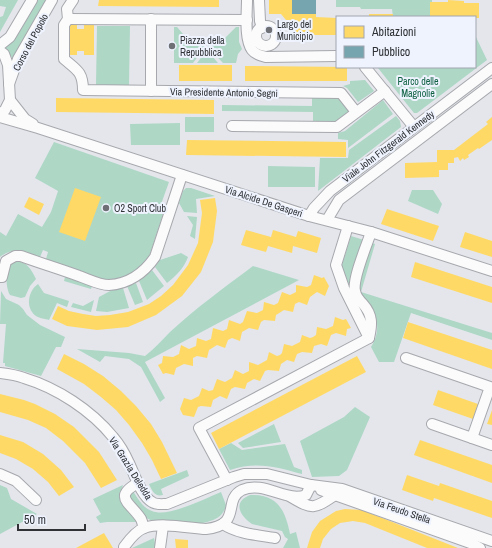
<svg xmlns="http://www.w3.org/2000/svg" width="492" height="548" font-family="'Archivo Narrow',sans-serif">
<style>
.green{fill:#aed7c6}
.homes{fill:#ffd966}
.public{fill:#76a5af}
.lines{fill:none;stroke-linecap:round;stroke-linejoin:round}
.minor-casing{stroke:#a6a8ad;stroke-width:12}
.minor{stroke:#fbfbfc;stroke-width:10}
.poi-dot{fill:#6e7075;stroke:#eef3fe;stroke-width:1.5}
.labels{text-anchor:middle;stroke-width:4;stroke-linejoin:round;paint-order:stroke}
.poi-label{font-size:10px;fill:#2f3135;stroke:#eef3fe;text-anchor:start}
.street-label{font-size:10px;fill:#2f3135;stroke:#eef3fe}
.park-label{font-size:10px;fill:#0e6042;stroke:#eef3fe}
</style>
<rect width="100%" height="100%" fill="#e4e6ec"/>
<g class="green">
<path d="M0,0h18l-18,32v-15l3,-1 3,-9 -6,-1z"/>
<path d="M38,0h8l-32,60 -9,-12 15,-18z"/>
<path d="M336,0h96v2h-2v15h-37l-1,-8h-31l-1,-2h-24z"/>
<path d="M97,26h33l-1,59h-33z"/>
<path d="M174,27h3l12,14h16v6l-12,16h-19z"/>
<path d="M236,27h3v15l3,7 -4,5 -2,9h-13l-15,-16v-6h14z"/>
<path d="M475,35l12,25 -70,53h-3l-36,-45 1,-1h96z"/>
<path d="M207,50l11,13h-21z"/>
<path d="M365,80l9,11 -16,11 -11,-14 -4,-2 7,-2v-3z"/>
<path d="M312,98h28l9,13 -14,11h-22v-10l-91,-1v-6l90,1z"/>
<path d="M383,100l10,14 -45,34v-8l-10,-1v-6l7,-2z"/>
<path d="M396,116l4,5 1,6 -83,64 2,-33h28l1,-8z"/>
<rect x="185" y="117" width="29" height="15"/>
<path d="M180,123v22h-49l-1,-21z"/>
<path d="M54,142l115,40 -9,25 5,1 -16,49 -4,6 -8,8 -11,6 -21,3 -59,-21 2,-7 -5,-2 -3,7c-15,-5 -26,-11 -40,0v-25l6,4 12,-22 24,13 9,-15 7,-21 -23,-13z"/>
<path d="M268,166l47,1v20h-47z"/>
<path d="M186,188h5l24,8 -19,3 1,14 -13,-1 -5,-9 4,-12z"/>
<path d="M412,190h21l9,14 -4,10 -30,-13z"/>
<path d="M187,216l10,1 -2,22 -5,-3 3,-11z"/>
<path d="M351,236l13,4 -10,34 7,33 7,17 -7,-6 -19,-46v-7z"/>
<path d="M370,242l5,2 -14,48 131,41v7l-81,-27 -17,49h-15l-8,-15c8,-12 9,-28 -1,-40 -6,-6 -13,-11 -13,-20 0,-4 3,-8 4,-12 3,-11 6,-22 9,-33z"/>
<path d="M181,253l7,4c-4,11 -12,19 -21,26l-12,-16 5,-7z"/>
<path d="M14,261c13,0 17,8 22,18l-6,7 -5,11 -4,1 -11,-3c-5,-9 -5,-28 4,-34z"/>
<path d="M253,266l46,14 -154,82 20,36 -5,4 -19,-35 -12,-8 -24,-3 -5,6 -23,-13 52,4 16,3c9,-7 17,-16 25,-24 26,-24 55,-45 83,-66z"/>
<path d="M152,270l12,16 -17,14 -8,-19z"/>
<path d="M65,277l27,9 -1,3 -27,-8z"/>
<path d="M136,283l7,19 -8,3 -8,-19z"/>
<path d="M38,284l6,9 25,8 -2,6 -10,-4 -8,17c-4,-1 -10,-2 -13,-4 -11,-8 -8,-25 2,-32z"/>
<path d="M123,288l6,20 -22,4 -11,-1 3,-14 13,-7z"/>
<path d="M1,291l5,8 13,6 4,4 4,6 13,10 25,12 -4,10h-5l-15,29 -36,-10v-3h-2l3,-39h-6z"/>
<path d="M94,300l-3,12 -20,-5 2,-4 10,3z"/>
<path d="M355,407l15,10 -23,53 -8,6 -27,1 -12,-36 44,-24z"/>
<path d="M274,424l7,18 -38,6 -5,-5z"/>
<path d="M231,443l11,7 43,-6 9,23 8,3v4c-26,-7 -45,-13 -72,-4l-11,-21z"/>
<path d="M187,470l2,6 -28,13 2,6c-8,2 -11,-4 -14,-11z"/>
<path d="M0,485l7,3 4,11 26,15 -37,20z"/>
<path d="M123,485c-9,24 7,20 14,35l-1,2h-29l-7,1 -4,-6 5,-3 -8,-15z"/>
<path d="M133,491c5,8 10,17 19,20 16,7 54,-13 69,-19l5,13c-4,26 -55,19 -74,16 -11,-5 -17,-15 -23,-25z"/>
<path d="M250,495c27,-1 35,14 40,39l6,-2 4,16h-17l5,-9 -3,-2 -3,-6 -30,-7c-12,-8 -20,-22 -2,-29z"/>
<path d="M154,538l2,10h-24z"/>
</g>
<g class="homes">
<path d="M99,0h120v7l-121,-1z"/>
<path d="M269,0h23v14h24v3l21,1v17h-46v-9l-10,-12h-12z"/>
<path d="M448,0l16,1v2h15v15h-4v-1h-45v-15h18z"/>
<rect x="369" y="14" width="24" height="3"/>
<path d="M67,25h10v4h7v-4h10v30h-10v-4h-7v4h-9z"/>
<rect x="179" y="65" width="53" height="16"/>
<path d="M245,66l102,1v14h-102z"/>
<path d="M56,98l158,2v14l-158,-2z"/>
<path d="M492,117v23l-13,9 -1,-1 -10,7 1,2 -5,3 -1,-2 -3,3 -2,-4 -4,1v5h-6v7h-9v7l-34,1v-15l32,-1v-12h17l34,-26 -2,-2z"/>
<path d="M187,140l159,2v15l-160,-2z"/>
<path d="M75,188l26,9 -16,44 -26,-9z"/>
<path d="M29,197l15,7 -5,11 -15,-8z"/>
<path d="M215,198l2,13 -4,31 -12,30 -19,24 -26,19 -28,12 -31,3 -30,-4 -15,-7 6,-13 11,5 14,3 13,2 14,-1 18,-3 21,-8 12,-8 12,-11 15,-20 10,-22 4,-30 -2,-13z"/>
<path d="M387,209l52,17 -6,15 -52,-17z"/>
<path d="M246,230l25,7 2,-7 23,7 2,-6 23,7 -4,15 -24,-7 -1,7 -24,-7 -2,6 -25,-7z"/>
<path d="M465,232l27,9v16l-32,-10z"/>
<path d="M415,262l77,25v16l-81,-26z"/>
<path d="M314,275l8,3 2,-1 5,9 -4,10 -8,-4 -7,5 -3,8 -8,-3 -4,2 -2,8 -9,-2 -8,5 -1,6 -11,-1 -3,2 -3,8 -9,-2 -7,4 -2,9 -8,-3 -4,2 -3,8 -8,-3 -8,5 -2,8 -10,-2 -4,2v8l-9,-2 -8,4 -2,7 -8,-2 -3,1 -5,-9 4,-2 1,-7 10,1 6,-3 2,-9 8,4 7,-3 1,-8 9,3 5,-2 2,-11 10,3 4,-2 2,-9 11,4 3,-2 4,-11 10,2 6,-3 1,-8 10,3 4,-2 4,-11 8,3 6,-3v-7l11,2 4,-2z"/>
<path d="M335,317l8,3 3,-1 5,9 -4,1 -1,7 -10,-3 -5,2 -4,11 -6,-2 -7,2 -2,7 -10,-1 -5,2 -3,8 -7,-2 -6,4 -2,7 -11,-1 -3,1 -5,10 -6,-2 -7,4 -2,6 -10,-2 -4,2 -4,10 -7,-3 -7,4 -2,7 -10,-1 -3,1 -4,10 -11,-2 -3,-6 4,-11 7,2 8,-4 3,-8 7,3 4,-1 4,-11 8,3 7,-4 3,-8 8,4 6,-3v-9l9,3 9,-5 2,-8 8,4 3,-1 2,-2 2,-9 8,2 8,-4 2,-7 8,3 3,-1 3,-2 1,-8 9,2 7,-3z"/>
<path d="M408,322l84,28v19l-89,-31z"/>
<path d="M64,354l20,10 19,12 18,15 15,15 15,18 11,18 15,31 -16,6 -9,-19 -10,-17 -13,-18 -13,-15 -15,-13 -17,-13 -27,-15z"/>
<path d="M357,356l9,16 -147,77 -8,-16z"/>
<path d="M438,390l40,14 -5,15 -40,-14z"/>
<path d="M0,394l24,6 11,4 20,10 19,13 25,25 18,28 -16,8 -16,-25 -22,-22 -17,-13 -18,-8 -28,-8z"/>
<path d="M492,410v15l-5,-1z"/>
<path d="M0,435l23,7 20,12 18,16 13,17 -15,9 -11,-14 -15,-13 -17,-10 -16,-6z"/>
<path d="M420,440l72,25v18l-78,-28z"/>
<path d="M407,475l32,11 1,-3 52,18v17l-58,-20 -1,3 -31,-11z"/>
<path d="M345,509l17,1 96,38h-31l-62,-25 -12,-2 -13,2 -9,6 -8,10 -3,9h-13l5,-16 8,-11 16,-10z"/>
<path d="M104,533l9,15h-37z"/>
<path d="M175,539l13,1v8h-12z"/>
</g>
<rect class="public" x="292" y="0" width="24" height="14"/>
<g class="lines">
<g class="minor-casing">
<g id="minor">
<path d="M73,0l-6,9 1,10 -4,6v34c13,11 19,13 19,31l258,3 15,19"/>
<path d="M247,0c0,13 -3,39 5,50 3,4 9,6 14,7l71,-1"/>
<path d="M259,0l1,21 2,7"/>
<path d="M68,19l179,1"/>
<circle cx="266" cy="36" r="10"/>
<path d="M0,45l10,-8 22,-37"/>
<path d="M0,51l4,3 4,11 2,35 -5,10 -5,4"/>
<path d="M365,67l49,60"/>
<path d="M9,84l9,-25 34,-59"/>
<path d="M151,91v-72"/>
<path d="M10,100l15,19 8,5"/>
<path d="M0,117l38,11 271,88 62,16 121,39"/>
<path d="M232,126l105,1 48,-36"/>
<path d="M309,216l5,-8 16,-17 162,-123"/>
<path d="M327,220l12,-20 153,-116"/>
<path d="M348,226l-12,39 8,23 25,50"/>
<path d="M0,277h2l4,-16 9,-5h6c19,7 39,13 58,20 9,3 20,9 30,9 19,-1 35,-12 46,-28l27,-82"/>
<path d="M406,358l84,29 -18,51"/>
<path d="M0,373c8,1 16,2 24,5 33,10 67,32 89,59 6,7 12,17 16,26 5,10 12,33 23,39 4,3 10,2 15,2l67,-27 10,-3h23l44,11 31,4 150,52"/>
<path d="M432,424l60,21"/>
<path d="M0,474l16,7 20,19"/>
<path d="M227,480l-28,-52 170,-90c3,-13 4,-23 -6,-34 -4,-4 -7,-7 -8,-13 -3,-12 12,-46 16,-59"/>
<path d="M138,483c-26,14 -7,20 3,36 1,2 2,6 3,9"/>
<path d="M321,490l152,54 7,4"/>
<path d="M291,497c22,13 23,12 44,-2"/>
<path d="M223,524c15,10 35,11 52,14"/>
<path d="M124,547c5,-7 12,-16 20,-19 17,-6 44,0 62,1 37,-4 16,-29 36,-39 22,-10 45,13 64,5l5,-10"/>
<path d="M160,548l3,-22"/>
</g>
</g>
<use href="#minor" class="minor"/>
</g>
<g class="poi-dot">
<circle cx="269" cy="30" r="4"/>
<circle cx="172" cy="46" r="4"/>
<circle cx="106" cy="208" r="4"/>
</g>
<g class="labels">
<g class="poi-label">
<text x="277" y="28">Largo del<tspan x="277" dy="12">Municipio</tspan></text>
<text x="180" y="44">Piazza della<tspan x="180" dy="12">Repubblica</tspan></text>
<text x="114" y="212">O2 Sport Club</text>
</g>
<g class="street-label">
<text transform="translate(30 42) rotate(-62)" y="4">Corso del Popolo</text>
<text transform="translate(224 92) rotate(1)" y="4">Via Presidente Antonio Segni</text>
<text transform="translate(388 146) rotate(-37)" y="4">Viale John Fitzgerald Kennedy</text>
<text transform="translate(264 201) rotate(18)" y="4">Via Alcide De Gasperi</text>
<text transform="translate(131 468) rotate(58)" y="4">Via Grazia Deledda</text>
<text transform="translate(402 510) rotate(19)" y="4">Via Feudo Stella</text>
</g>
<g class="park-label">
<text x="418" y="85">Parco delle<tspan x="418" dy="12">Magnolie</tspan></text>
</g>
</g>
<rect x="336" y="16" width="140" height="52" fill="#eef3fe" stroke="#a2a5ae"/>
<rect x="344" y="26" width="20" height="12" fill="#ffd966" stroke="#a2a5ae"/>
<text x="372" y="36" font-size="12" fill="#2f3135">Abitazioni</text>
<rect x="344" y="46" width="20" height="12" fill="#76a5af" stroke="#a2a5ae"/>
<text x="372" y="56" font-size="12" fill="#2f3135">Pubblico</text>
<path d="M18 524v6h67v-6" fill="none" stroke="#2f3135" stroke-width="2"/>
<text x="24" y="524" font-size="12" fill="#2f3135" stroke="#eef3fe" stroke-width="3" paint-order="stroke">50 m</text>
</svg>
